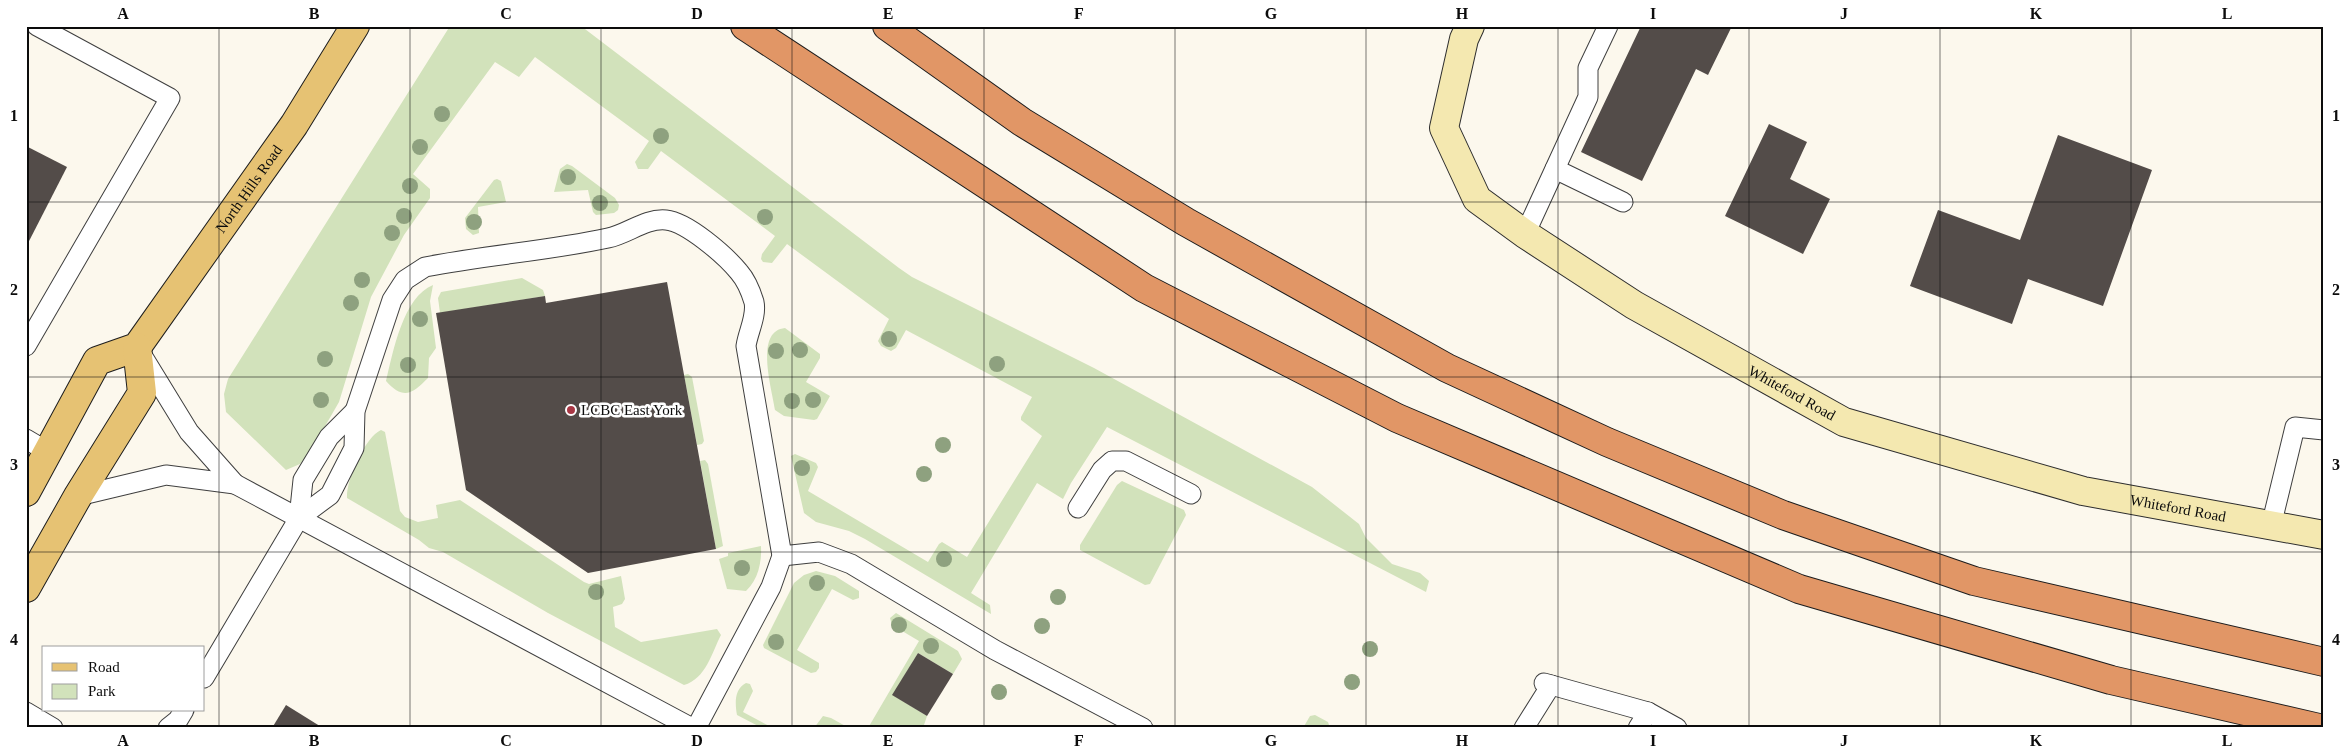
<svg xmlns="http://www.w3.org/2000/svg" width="2350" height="754" font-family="'Times New Roman',serif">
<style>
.green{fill:#d2e2bb}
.building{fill:#534c49}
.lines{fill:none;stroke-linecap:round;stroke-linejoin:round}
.lane-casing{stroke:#3f3f3f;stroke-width:21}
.secondary-casing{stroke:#2e2e2e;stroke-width:30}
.primary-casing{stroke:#1d1d1d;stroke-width:30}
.highway-casing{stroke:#1d1d1d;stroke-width:30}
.lane{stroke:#fff;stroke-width:19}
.secondary{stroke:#f4e8b0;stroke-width:28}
.primary{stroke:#e6c273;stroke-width:28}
.highway{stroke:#e19666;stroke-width:28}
.tree{fill:#8ea17f}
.grid{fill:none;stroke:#0c0c0c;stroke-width:1;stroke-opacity:0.55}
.poi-dot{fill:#a83744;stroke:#fff;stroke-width:2}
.labels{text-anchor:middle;stroke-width:5;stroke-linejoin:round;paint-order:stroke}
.street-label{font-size:15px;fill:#0c0c0c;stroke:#fff}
.poi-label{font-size:15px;fill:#0c0c0c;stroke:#fff;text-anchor:start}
.neatline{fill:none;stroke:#0c0c0c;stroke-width:2}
.grid-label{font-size:16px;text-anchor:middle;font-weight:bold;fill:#0c0c0c}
</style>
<rect width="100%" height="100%" fill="#fcf8ed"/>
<g class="green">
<path d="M450,26h131l318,242 13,9 182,91 218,119 47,37 7,14 26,26 28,9 9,8 -3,11 -319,-165 -36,56 -8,16 -26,-16 -66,110 19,12 1,9 -126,-75 -16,-8 -33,-9 -12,-9 -13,-57 4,-2 21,9 2,4 -10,24 120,71 11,-18 3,-2 25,15 75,-121 -21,-16v-3l11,-20 -126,-67 -10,18 -5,3 -10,-5 -3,-5 11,-22 -102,-75 -15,19 -9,-1 -2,-3 1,-5 13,-18 -114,-85 -13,18h-10l-3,-7 14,-21 -114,-84 -16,20 -24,-15 -82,112 17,15v9l-26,37 -33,62 -32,105 -30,52 -9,10 -14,6 -60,-58 -2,-18 4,-15z"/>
<path d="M567,164l5,2 43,32 4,7 -1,5 -4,3 -18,2 -3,-3 -5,-22 -34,2 6,-23z"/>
<path d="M497,179l4,2 5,21 -28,5 1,26 -6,2 -7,-6 -1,-11 29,-38z"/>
<path d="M522,278l21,12 2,6 -105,17 -2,-15 3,-6z"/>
<path d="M433,285l-3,16 6,47 -7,10 -1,20c-15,15 -24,23 -42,3 7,-29 17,-84 47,-96z"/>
<path d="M785,328l35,26v4l-14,24 24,14 -13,23 -3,1 -30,-4 -9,-6c-3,-21 -21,-79 10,-82z"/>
<path d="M688,374l4,3 12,64 -2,3 -5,1 -13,-70z"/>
<path d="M381,430l4,2 15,79 5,6 13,5 20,-4 -2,-13 24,-5 124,82 5,2 32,-8 4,23 -3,5 -9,3 2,20 26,15 76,-13 4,6c-9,17 -15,44 -37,50l-136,-72 -105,-61 -14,-4 -10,-8 -72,-42c-1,-18 18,-61 34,-68z"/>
<path d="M705,460l3,4 15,82 -7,3 -16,-88z"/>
<path d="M1122,481l62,29 2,5 -36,69 -5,1 -65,-35v-5l37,-60z"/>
<path d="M761,546c1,16 -3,34 -15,45l-19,-2 -8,-30 9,-3v-3z"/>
<path d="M816,571l19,5 24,15v7l-6,2 -21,-11 -35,61 22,13v5l-3,4 -5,1 -47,-25 -1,-3 31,-62 10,-8z"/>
<path d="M896,613l62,38 4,8 -9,15 -35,-21 -25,42 34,21 -4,12h-55l51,-87 -27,-16 -2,-7z"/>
<path d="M746,683l4,1 3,7 -10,21 30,16h-11l-25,-13c-2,-11 -3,-26 9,-32z"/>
<path d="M1315,715l13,7 2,6h-27l7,-12z"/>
<path d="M823,716l8,2 18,10h-35z"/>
</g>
<g class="building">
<path d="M1641,26h91l-24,49 -12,-6 -54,112 -61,-29z"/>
<path d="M1769,124l38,18 -17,37 40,20 -27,55 -78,-38z"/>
<path d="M2058,135l94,35 -49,136 -75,-27 -16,45 -102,-38 28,-76 82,30z"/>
<path d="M26,146l41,21 -41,80z"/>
<path d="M667,282l49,267 -128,24 -122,-83 -30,-177 109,-17 1,7z"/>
<path d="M918,653l35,21 -26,42 -35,-21z"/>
<path d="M286,705l37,23h-51z"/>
</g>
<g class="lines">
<g class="lane-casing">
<g id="lane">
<path d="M1555,169l68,33"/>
<path d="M1525,234l63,-137v-29l20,-42"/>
<path d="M26,346l144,-248 -133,-72"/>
<path d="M26,439l22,13"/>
<path d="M235,484l457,244"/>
<path d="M78,496l88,-21 69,9 -46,-52 -49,-80"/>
<path d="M1078,508l24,-38 10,-9h14l65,33"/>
<path d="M299,518l4,-38 26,-43 26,-26"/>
<path d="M2271,526l24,-99 29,3"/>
<path d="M782,556l37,-4 32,12 144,86 148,78"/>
<path d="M204,678l95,-160 31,-23 24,-47 1,-37 37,-111 13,-20 20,-13c61,-12 123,-16 183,-29 20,-4 37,-20 58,-18 21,2 59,35 73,52 7,8 12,20 15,30 3,14 -6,30 -8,44l36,210 -11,31 -75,141"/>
<path d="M1544,683l104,29 29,16"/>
<path d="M26,712l27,16"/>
<path d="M168,728l10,-8 6,-10"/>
<path d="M1524,728l27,-43"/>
<path d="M1638,728l10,-16"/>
</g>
</g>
<g class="secondary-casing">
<g id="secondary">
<path id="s1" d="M1470,26l-6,13 -20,89 33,71 48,35 109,71 210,117 239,69 241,44"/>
</g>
</g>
<g class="primary-casing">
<g id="primary">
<path id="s2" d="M26,492l71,-131 40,-14 157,-222 61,-99"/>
<path d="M26,588l52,-92 64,-103 -5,-46"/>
</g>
</g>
<g class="highway-casing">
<g id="highway">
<path d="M745,26l399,262 253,130 402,171 312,91 208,48"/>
<path d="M887,26l135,96 164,100 261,146 160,74 176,73 191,66 350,81"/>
</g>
</g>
<use href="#lane" class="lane"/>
<use href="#secondary" class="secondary"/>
<use href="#primary" class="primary"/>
<use href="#highway" class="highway"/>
</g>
<g class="tree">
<circle cx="442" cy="114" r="8"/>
<circle cx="661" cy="136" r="8"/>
<circle cx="420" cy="147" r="8"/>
<circle cx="568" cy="177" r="8"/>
<circle cx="410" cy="186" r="8"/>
<circle cx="600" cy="203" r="8"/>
<circle cx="404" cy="216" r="8"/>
<circle cx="765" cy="217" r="8"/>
<circle cx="474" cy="222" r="8"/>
<circle cx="392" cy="233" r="8"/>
<circle cx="362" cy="280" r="8"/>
<circle cx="351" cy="303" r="8"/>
<circle cx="420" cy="319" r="8"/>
<circle cx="889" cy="339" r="8"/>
<circle cx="800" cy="350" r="8"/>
<circle cx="776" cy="351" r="8"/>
<circle cx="325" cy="359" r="8"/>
<circle cx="997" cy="364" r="8"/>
<circle cx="408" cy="365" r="8"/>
<circle cx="321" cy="400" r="8"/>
<circle cx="813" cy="400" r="8"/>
<circle cx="792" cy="401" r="8"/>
<circle cx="943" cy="445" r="8"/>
<circle cx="802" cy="468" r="8"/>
<circle cx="924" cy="474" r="8"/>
<circle cx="944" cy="559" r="8"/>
<circle cx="742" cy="568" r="8"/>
<circle cx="817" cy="583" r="8"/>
<circle cx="596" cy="592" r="8"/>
<circle cx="1058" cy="597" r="8"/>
<circle cx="899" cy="625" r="8"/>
<circle cx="1042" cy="626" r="8"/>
<circle cx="776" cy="642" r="8"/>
<circle cx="931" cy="646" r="8"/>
<circle cx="1370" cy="649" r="8"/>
<circle cx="1352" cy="682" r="8"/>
<circle cx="999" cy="692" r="8"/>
</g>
<path class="grid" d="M219,26v702M410,26v702M601,26v702M792,26v702M984,26v702M1175,26v702M1366,26v702M1558,26v702M1749,26v702M1940,26v702M2131,26v702M26,202h2298M26,377h2298M26,552h2298"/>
<circle class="poi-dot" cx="571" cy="410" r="5"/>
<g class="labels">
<g class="street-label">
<text dy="5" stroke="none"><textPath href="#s2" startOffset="385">North Hills Road</textPath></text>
<text dy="5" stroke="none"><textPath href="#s1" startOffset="554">Whiteford Road</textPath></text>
<text dy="5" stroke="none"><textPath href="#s1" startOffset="959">Whiteford Road</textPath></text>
</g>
<g class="poi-label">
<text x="581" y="415">LCBC East York</text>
</g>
</g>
<rect width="2350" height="754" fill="none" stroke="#ffffff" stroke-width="55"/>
<rect x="42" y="646" width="162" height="65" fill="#ffffff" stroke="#9e9e9e"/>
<rect x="52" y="663" width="25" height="8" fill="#e6c273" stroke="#9e9e9e"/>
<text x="88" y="672" font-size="15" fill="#0c0c0c">Road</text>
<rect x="52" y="684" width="25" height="15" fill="#d2e2bb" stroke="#9e9e9e"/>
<text x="88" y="696" font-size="15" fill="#0c0c0c">Park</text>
<rect x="28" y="28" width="2294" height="698" class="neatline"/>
<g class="grid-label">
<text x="123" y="19">A</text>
<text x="314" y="19">B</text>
<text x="506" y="19">C</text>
<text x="697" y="19">D</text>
<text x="888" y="19">E</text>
<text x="1079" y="19">F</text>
<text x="1271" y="19">G</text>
<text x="1462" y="19">H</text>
<text x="1653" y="19">I</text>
<text x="1844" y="19">J</text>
<text x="2036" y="19">K</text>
<text x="2227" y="19">L</text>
<text x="14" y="121">1</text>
<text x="2336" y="121">1</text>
<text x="14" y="295">2</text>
<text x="2336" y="295">2</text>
<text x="14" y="470">3</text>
<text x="2336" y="470">3</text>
<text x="14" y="645">4</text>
<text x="2336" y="645">4</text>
<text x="123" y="746">A</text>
<text x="314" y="746">B</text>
<text x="506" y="746">C</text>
<text x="697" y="746">D</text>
<text x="888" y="746">E</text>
<text x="1079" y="746">F</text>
<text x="1271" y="746">G</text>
<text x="1462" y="746">H</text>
<text x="1653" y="746">I</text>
<text x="1844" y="746">J</text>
<text x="2036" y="746">K</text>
<text x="2227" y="746">L</text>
</g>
</svg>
